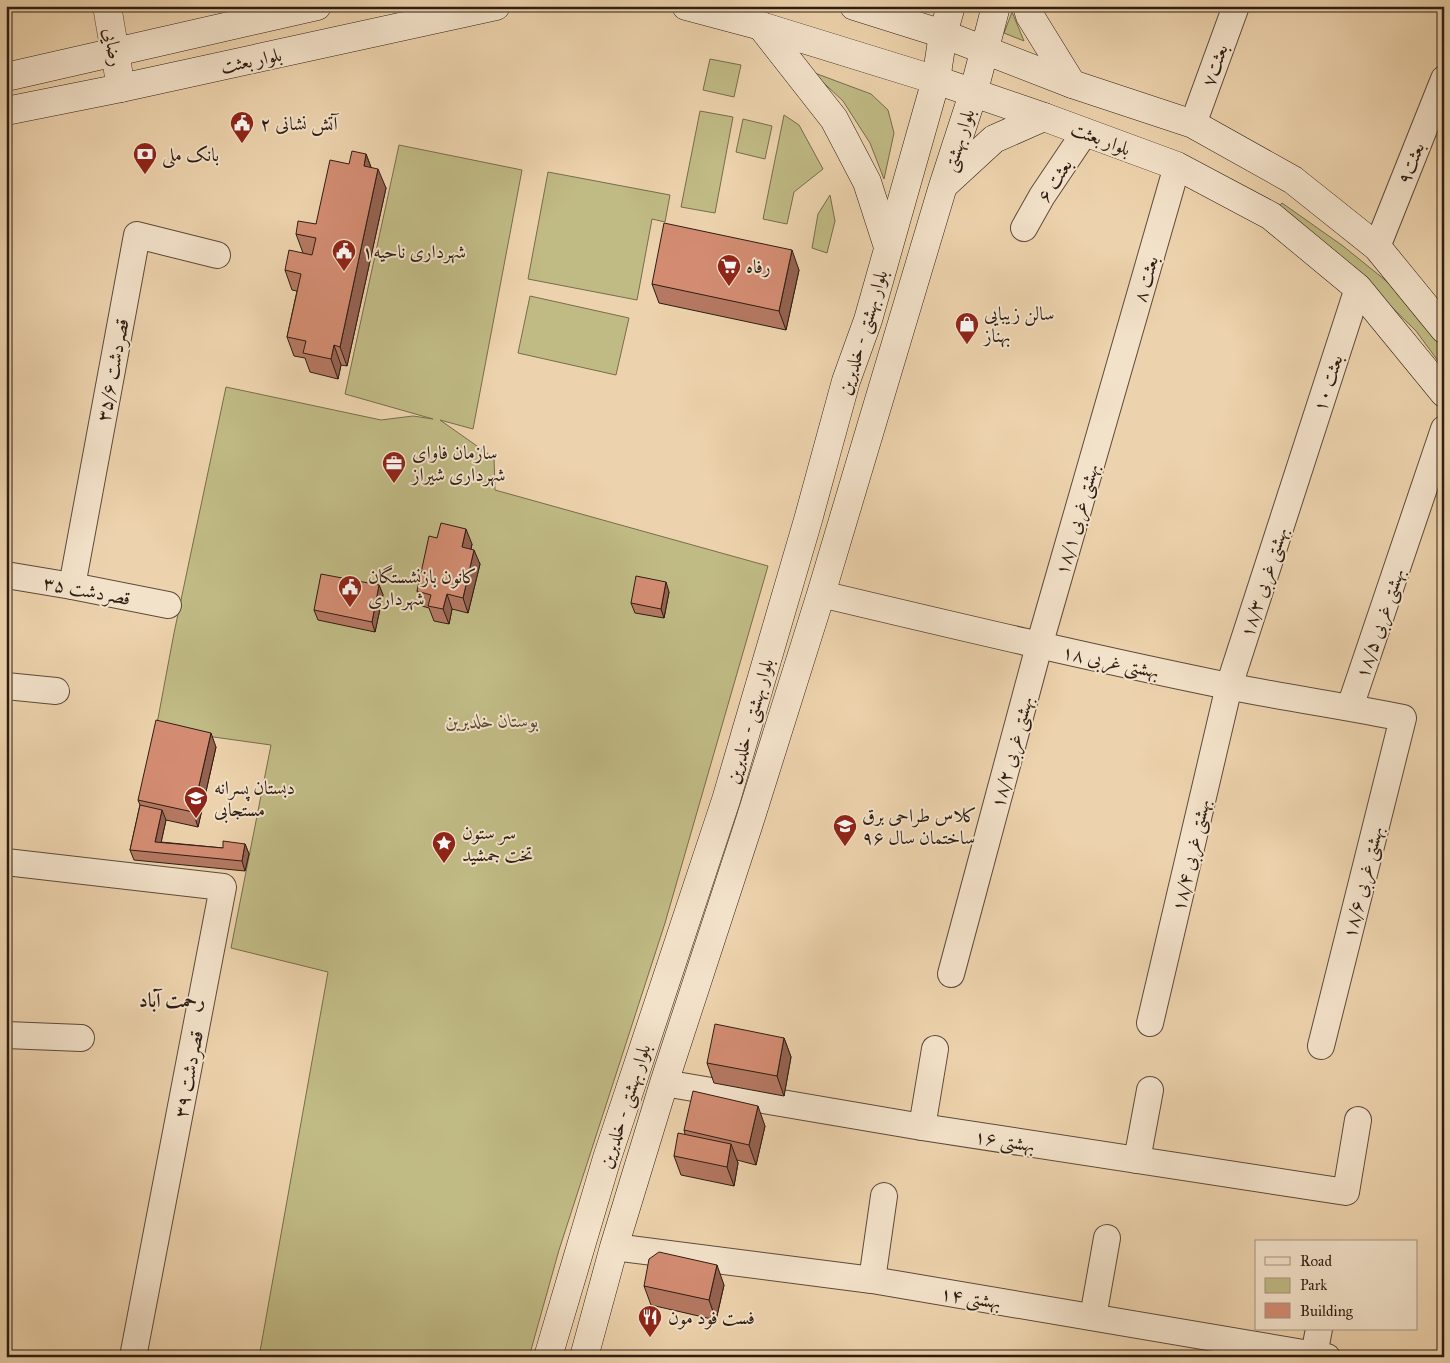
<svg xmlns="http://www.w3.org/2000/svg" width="1450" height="1363" font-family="'IM FELL Great Primer',Amiri,serif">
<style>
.green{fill:#c0ba84;stroke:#776c4c}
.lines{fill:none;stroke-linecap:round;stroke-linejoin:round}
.minor-casing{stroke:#5e4a3a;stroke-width:28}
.tertiary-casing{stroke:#5e4a3a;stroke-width:29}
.secondary-casing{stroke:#2e1d13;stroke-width:29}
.minor{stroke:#f3e2ca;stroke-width:26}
.tertiary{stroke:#f3e2ca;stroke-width:28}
.secondary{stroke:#f3e2ca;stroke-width:28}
.wall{fill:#b57862;stroke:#2e1d13}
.shaded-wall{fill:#946250;stroke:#2e1d13}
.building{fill:#d38c72;stroke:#2e1d13}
.labels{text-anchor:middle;stroke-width:4;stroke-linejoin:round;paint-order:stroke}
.street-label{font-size:19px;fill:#2e1d13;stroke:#f3e2ca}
.poi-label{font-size:19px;fill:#2e1d13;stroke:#f3e2ca;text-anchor:start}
.park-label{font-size:19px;font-style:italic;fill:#5a4c35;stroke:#f3e2ca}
.neighbourhood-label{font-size:20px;font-weight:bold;fill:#2e1d13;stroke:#f3e2ca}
</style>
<rect width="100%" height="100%" fill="#edd3ad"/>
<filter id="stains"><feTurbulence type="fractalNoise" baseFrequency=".004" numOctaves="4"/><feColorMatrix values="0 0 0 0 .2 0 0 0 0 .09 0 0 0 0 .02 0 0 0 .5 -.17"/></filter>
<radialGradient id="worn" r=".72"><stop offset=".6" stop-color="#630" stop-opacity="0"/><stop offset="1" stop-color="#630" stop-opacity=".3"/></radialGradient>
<g class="green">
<path d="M1012,12l12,29 -20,-8z"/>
<path d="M710,59l31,6 -7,32 -31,-7z"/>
<path d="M812,72l59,22 17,16 6,23 -10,46 -14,-36 -27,-42z"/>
<path d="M700,111l33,6 -18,96 -34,-6z"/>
<path d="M784,115l15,10 24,44 -29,23 -7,32 -24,-5z"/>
<path d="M743,119l29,7 -7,33 -29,-7z"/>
<path d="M399,145l123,25 -49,259 -33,-9 54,38 1,32 273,76 -103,357 -106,327 -30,107h-270l69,-385 -97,-24 40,-203 -115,-16 18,-96 52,-246 155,33 32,-4 20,3 -88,-25z"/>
<path d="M548,172l122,23 -5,27 -13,-3 -15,81 -109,-21z"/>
<path d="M830,195l5,26 -8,32 -15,-5 6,-34z"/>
<path d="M1282,203l61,43 47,38 41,45 13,18v22l-28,-38 -66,-65 -73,-58z"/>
<path d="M530,296l99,22 -13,57 -98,-22z"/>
</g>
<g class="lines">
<g class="minor-casing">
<g id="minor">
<path d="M1193,124l43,-118"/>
<path d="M1024,228l18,-32 43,-64"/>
<path d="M1377,247l67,-168"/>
<path d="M6,575l66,11 96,19"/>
<path d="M72,586l65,-351 80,20"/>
<path d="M821,594c135,32 270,64 407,92 58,12 117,20 175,32l-82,328"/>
<path d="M6,686l50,5"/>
<path d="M1350,707l94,-278"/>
<path d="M6,862l217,25 -90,470"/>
<path d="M951,974l88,-328 138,-480"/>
<path d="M1150,1023l79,-337 129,-398"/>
<path d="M6,1035l75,3"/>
<path d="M664,1083l258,44 424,65 12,-72"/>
<path d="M922,1127l13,-78"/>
<path d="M1137,1160l13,-70"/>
<path d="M614,1247l258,33 455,77"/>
<path d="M872,1280l12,-84"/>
<path d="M1093,1317l14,-79"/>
<path d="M1314,1355l5,-26"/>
</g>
</g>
<g class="tertiary-casing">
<path id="tertiary" d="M107,6l14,82"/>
</g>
<g class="secondary-casing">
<g id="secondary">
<path d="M686,6l75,20 175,54 108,37 133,49 94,50 87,72 86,105"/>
<path d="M854,6l89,28 129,50 121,40 100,56 84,67 67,82"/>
<path d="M1027,6l3,10 42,68"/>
<path d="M761,26l73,93 33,63 21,65"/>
<path d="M6,77l311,-71"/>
<path d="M6,111l115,-23 375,-82"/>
<path d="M944,185l50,-46 50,-22"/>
<path d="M548,1357l59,-199 119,-358 82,-280 38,-139 22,-61 62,-219 6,-21 7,-46 8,-28"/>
<path d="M584,1357l30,-110 50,-164 86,-263 71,-226 122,-408 30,-92 23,-88"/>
</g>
</g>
<use href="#minor" class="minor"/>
<use href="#tertiary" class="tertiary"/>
<use href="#secondary" class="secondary"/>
</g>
<g class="wall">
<path d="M366,154l5,13 15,21 -39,178 -6,-1 -3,14 -28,-7 -5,-14 -11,-2 -7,-19 10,-46 -5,-1 -7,-20 18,-17 -7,-19 20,-10 33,-60z"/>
<path d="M799,270l-13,60 -127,-27 -7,-19z"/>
<path d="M472,544l-1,5 9,15 -12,49 -16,-4 -3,15 -15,-3 -5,-13 -7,-2 -5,-15z"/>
<path d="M379,585l4,10 -8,37 -57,-12 -4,-10z"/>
<path d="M669,592l-5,26 -29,-5 -4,-10z"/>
<path d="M216,747l-18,80 -32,-7 -5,22 62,6 22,-4 4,10 -4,17 -111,-11 -4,-10 10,-45 -2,-5z"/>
<path d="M784,1038l7,19 -7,39 -70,-13 -7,-20z"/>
<path d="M765,1126l-9,39 -19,-5 1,3 -4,23 -53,-11 -7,-19 11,-22 -1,-4z"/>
<path d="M724,1285l-8,35 -65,-15 -7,-19z"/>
</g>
<g class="shaded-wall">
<path d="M366,154l7,19 -9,-7z"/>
<path d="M378,169l8,19 -39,178 -7,-19z"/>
<path d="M792,250l7,20 -13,60 -7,-19z"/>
<path d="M334,345l7,20 -3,14 -7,-20z"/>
<path d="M466,529l6,15 -4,18 -6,-15z"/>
<path d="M474,550l6,14 -12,49 -5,-15z"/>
<path d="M666,582l3,10 -5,26 -3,-9z"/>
<path d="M379,585l4,10 -8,37 -3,-10z"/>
<path d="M447,594l5,15 -3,15 -6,-15z"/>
<path d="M211,733l5,14 -18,80 -5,-15z"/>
<path d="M162,810l4,10 -7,32 -4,-10z"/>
<path d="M245,844l4,10 -4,17 -3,-10z"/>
<path d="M784,1038l7,19 -7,39 -7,-20z"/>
<path d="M758,1106l7,20 -9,39 -7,-20z"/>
<path d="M731,1144l7,19 -4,23 -7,-19z"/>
<path d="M717,1265l7,20 -8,35 -7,-20z"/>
</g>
<g class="building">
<path d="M352,151l14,3 -2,12 14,3 -38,178 -6,-2 -3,14 -28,-6 3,-12 -19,-4 14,-63 -16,-4 4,-20 23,5 4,-17 -20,-4 2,-13 18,3 14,-64 19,4z"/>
<path d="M664,223l128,27 -13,61 -127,-27z"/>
<path d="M441,523l25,6 -4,18 12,3 -11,48 -16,-4 -4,15 -15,-3 3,-11 -14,-4 12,-55 8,2z"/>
<path d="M321,574l58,11 -7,37 -58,-12z"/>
<path d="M636,576l30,6 -5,27 -30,-6z"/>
<path d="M156,720l55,13 -18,79 -55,-12z"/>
<path d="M140,805l22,5 -7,32 68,6v-7l22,3 -3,17 -112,-11z"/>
<path d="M715,1024l69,14 -7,38 -70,-13z"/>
<path d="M693,1091l65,15 -9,39 -65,-15z"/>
<path d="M678,1133l53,11 -4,23 -53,-11z"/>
<path d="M659,1252l58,13 -8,35 -65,-14 5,-27z"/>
</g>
<defs>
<g id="civic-pin" transform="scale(1.25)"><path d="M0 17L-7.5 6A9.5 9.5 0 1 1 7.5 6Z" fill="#8f2418" stroke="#f3e2ca"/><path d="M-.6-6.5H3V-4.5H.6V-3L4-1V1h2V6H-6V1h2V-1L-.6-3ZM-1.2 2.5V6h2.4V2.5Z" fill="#fff"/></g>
<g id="bank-pin" transform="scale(1.25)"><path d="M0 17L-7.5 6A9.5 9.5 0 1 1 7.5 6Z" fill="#8f2418" stroke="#f3e2ca"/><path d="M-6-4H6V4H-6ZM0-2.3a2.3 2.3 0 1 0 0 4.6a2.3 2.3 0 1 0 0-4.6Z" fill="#fff"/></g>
<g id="supermarket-pin" transform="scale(1.25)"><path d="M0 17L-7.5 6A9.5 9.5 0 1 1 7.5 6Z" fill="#8f2418" stroke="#f3e2ca"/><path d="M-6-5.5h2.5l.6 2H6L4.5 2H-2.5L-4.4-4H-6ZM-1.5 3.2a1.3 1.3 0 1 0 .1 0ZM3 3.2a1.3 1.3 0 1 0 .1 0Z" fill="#fff"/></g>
<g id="shop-pin" transform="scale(1.25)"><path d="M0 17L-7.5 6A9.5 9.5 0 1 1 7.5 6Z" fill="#8f2418" stroke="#f3e2ca"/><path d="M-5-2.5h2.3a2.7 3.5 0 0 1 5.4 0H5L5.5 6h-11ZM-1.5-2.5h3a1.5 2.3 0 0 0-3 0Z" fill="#fff"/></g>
<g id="office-pin" transform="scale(1.25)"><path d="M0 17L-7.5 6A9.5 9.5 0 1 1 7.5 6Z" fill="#8f2418" stroke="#f3e2ca"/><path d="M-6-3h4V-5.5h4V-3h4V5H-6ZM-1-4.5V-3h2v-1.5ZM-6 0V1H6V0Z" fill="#fff"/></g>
<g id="school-pin" transform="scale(1.25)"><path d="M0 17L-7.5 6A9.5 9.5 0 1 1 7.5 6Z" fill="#8f2418" stroke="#f3e2ca"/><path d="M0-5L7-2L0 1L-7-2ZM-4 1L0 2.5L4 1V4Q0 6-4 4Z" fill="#fff"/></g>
<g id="sight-pin" transform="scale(1.25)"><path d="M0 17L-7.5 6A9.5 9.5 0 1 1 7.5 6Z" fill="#8f2418" stroke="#f3e2ca"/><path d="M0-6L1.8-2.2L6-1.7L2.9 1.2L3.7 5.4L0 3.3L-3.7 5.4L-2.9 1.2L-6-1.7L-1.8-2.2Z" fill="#fff"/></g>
<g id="restaurant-pin" transform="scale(1.25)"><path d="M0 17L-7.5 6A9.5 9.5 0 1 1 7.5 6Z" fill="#8f2418" stroke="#f3e2ca"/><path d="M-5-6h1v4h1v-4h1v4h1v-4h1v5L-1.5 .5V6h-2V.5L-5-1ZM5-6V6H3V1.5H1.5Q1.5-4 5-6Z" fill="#fff"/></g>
</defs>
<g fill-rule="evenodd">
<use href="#civic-pin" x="242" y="123"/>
<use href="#bank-pin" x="145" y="154"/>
<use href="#civic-pin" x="344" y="251"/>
<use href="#supermarket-pin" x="729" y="266"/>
<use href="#shop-pin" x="967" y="324"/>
<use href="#office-pin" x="394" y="463"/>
<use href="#civic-pin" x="350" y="587"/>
<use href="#school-pin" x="196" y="798"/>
<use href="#school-pin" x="845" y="826"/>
<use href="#sight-pin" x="444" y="843"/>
<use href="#restaurant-pin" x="650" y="1317"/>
</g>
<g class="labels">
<g class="street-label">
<text transform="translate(114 47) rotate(80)" y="7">رضایی</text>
<text transform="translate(251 60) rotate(-12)" y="7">بلوار بعثت</text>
<text transform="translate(1214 65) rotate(-70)" y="7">بعثت۷</text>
<text transform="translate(1101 138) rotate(21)" y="7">بلوار بعثت</text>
<text transform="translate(958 140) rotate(-72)" y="7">بلوار بهشتی</text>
<text transform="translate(1410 163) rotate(-68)" y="7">بعثت۹</text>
<text transform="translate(1054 180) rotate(-57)" y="7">۶ بعثت</text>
<text transform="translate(1145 279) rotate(-74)" y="7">۸ بعثت</text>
<text transform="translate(862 332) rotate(-73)" y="7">بلوار بهشتی - خلدبرین</text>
<text transform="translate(112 370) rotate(-79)" y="7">قصردشت ۳۵/۶</text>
<text transform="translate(1327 383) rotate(-72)" y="7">۱۰ بعثت</text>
<text transform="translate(1076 519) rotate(-74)" y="7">بهشتی غربی ۱۸/۱</text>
<text transform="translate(1263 582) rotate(-72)" y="7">بهشتی غربی ۱۸/۳</text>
<text transform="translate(87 590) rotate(11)" y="7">قصردشت ۳۵</text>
<text transform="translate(1379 623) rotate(-71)" y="7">بهشتی غربی ۱۸/۵</text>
<text transform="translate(1111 661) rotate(12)" y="7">بهشتی غربی ۱۸</text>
<text transform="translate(749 721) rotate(-74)" y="7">بلوار بهشتی - خلدبرین</text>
<text transform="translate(1011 752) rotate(-75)" y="7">بهشتی غربی ۱۸/۲</text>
<text transform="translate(1190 855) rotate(-77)" y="7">بهشتی غربی ۱۸/۴</text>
<text transform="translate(1362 882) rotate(-76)" y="7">بهشتی غربی ۱۸/۶</text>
<text transform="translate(188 1074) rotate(-79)" y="7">قصردشت ۳۹</text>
<text transform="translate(624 1106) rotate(-72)" y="7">بلوار بهشتی - خلدبرین</text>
<text transform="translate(1005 1140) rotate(9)" y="7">۱۶ بهشتی</text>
<text transform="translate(971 1297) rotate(9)" y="7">۱۴ بهشتی</text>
</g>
<g class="poi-label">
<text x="260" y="130">آتش نشانی ۲</text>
<text x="162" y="161">بانک ملی</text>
<text x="362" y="258">شهرداری ناحیه۱</text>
<text x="746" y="273">رفاه</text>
<text x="984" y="320">سالن زیبایی<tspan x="984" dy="22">بهناز</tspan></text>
<text x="412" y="459">سازمان فاوای<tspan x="412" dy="22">شهرداری شیراز</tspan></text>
<text x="368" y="583">کانون بازنشستگان<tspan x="368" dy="22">شهرداری</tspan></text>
<text x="214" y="794">دبستان پسرانه<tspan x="214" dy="22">مستجابی</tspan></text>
<text x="862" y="822">کلاس طراحی برق<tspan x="862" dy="22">ساختمان سال ۹۶</tspan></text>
<text x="462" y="839">سر ستون<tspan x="462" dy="22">تخت جمشید</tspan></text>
<text x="668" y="1324">فست فود مون</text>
</g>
<g class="park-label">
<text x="492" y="727">بوستان خلدبرین</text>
</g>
<g class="neighbourhood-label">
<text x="172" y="1007">رحمت آباد</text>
</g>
</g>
<rect width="1450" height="1363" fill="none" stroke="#edd3ad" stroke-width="25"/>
<rect x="8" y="8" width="1435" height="1348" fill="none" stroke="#2e1d13" stroke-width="2.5"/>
<rect x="12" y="12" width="1425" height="1338" fill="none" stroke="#2e1d13"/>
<rect x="1255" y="1240" width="162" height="90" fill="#f3e2ca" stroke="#a49381"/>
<rect x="1265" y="1257" width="25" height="8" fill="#f3e2ca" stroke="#a49381"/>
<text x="1300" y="1266" font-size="15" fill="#2e1d13">Road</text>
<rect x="1265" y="1278" width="25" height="15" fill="#c0ba84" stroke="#a49381"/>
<text x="1300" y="1290" font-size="15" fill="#2e1d13">Park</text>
<rect x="1265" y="1303" width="25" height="15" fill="#d38c72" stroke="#a49381"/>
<text x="1300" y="1316" font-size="15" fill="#2e1d13">Building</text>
<rect width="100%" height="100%" filter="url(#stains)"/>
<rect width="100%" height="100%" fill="url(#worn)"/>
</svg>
